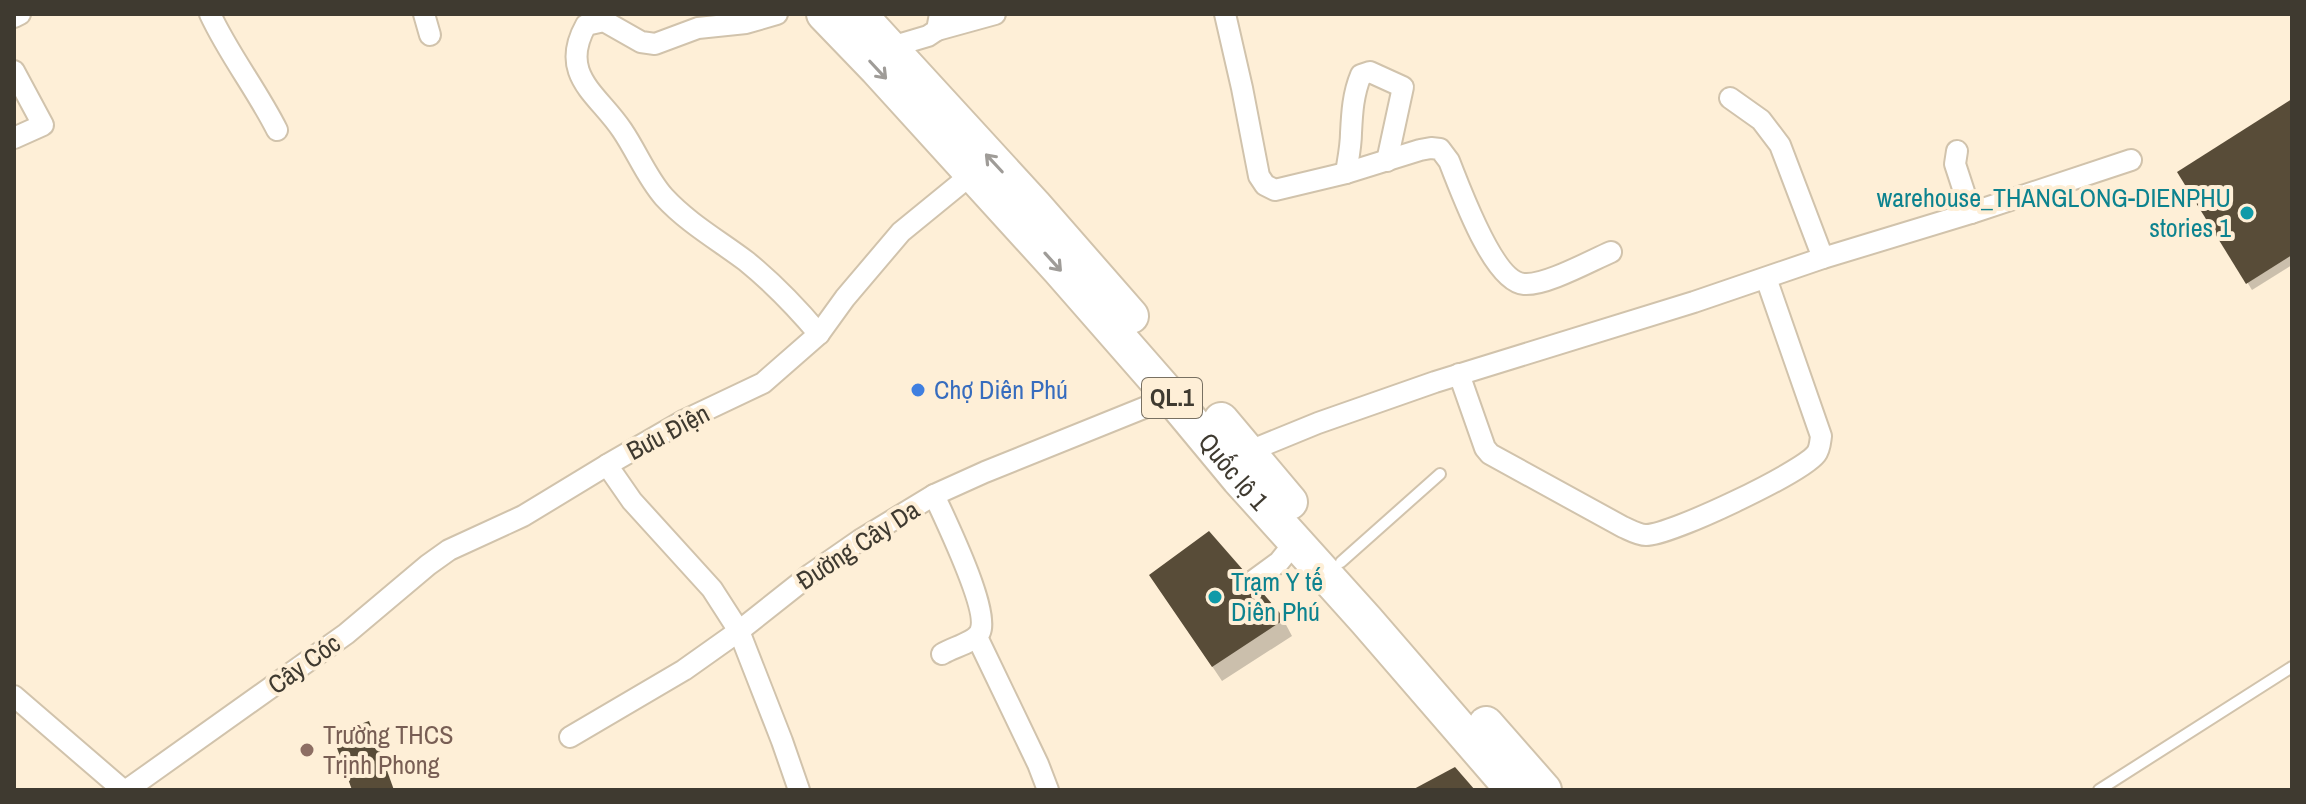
<svg xmlns="http://www.w3.org/2000/svg" width="2306" height="804" font-family="'Archivo Narrow',sans-serif">
<style>
.shadow{fill:#0003}
.building{fill:#584c38}
.lines{fill:none;stroke-linecap:round;stroke-linejoin:round}
.lane-casing{stroke:#d1c3ac;stroke-width:14}
.street-casing{stroke:#d1c3ac;stroke-width:24}
.highway-casing{stroke:#d1c3ac;stroke-width:38}
.lane{stroke:#fff;stroke-width:10}
.street{stroke:#fff;stroke-width:20}
.highway{stroke:#fff;stroke-width:34}
.oneway{stroke:#9f9c98}
.culture-dot{fill:#0f9aa8;stroke:#feefd7;stroke-width:3}
.shop-dot{fill:#3f7fe0;stroke:#feefd7;stroke-width:3}
.education-dot{fill:#8d6e63;stroke:#feefd7;stroke-width:3}
.labels{text-anchor:middle;stroke-width:8;stroke-linejoin:round;paint-order:stroke}
.shield{fill:#feefd7;stroke:#787062;stroke-width:2}
.shield-label{font-size:24px;font-weight:bold;fill:#3f3a30}
.culture-label{font-size:26px;fill:#0d838f;stroke:#feefd7;text-anchor:end}
.shop-label{font-size:26px;fill:#366cbe;stroke:#feefd7;text-anchor:start}
.street-label{font-size:26px;fill:#3f3a30;stroke:#feefd7}
.education-label{font-size:26px;fill:#785e54;stroke:#feefd7;text-anchor:start}
</style>
<rect width="100%" height="100%" fill="#feefd7"/>
<g class="shadow">
<path d="M2292,101v164l-40,25 -72,-117z"/>
<path d="M1243,573l9,15 -3,6 5,2 7,-3 23,28 8,15 -70,45 -61,-91z"/>
</g>
<g class="building">
<path d="M2292,99v156l-46,29 -69,-112z"/>
<path d="M1209,531l35,40 -4,11 3,7 11,5 7,-3 24,28 -73,48 -63,-92z"/>
<path d="M369,721l25,69h-42l-20,-56z"/>
<path d="M1455,767l20,23h-63z"/>
</g>
<g class="lines">
<g class="lane-casing">
<g id="lane">
<path d="M1341,562l99,-88"/>
<path d="M2099,790l193,-123"/>
</g>
</g>
<g class="street-casing">
<g id="street">
<path d="M210,14c19,41 47,76 67,116"/>
<path d="M424,14l6,21"/>
<path d="M777,14l-31,9 -48,5 -43,16 -14,-2 -37,-21 -18,4c-28,50 12,69 36,105 15,22 25,48 42,67 24,26 54,43 82,64 27,22 51,47 73,73"/>
<path d="M1225,14l17,74 17,88 6,9 10,5 71,-17 74,-23 11,-2 9,1 9,12c11,27 44,121 75,123 21,2 66,-23 87,-32"/>
<path d="M14,17l6,-3"/>
<path d="M937,30l58,-16"/>
<path d="M891,47l37,-11 9,-6 3,-16"/>
<path d="M14,71l29,54 -29,13"/>
<path d="M1730,98l31,22 19,25 43,113"/>
<path d="M1957,151l-2,13 16,49"/>
<path d="M1346,173c2,-13 5,-27 5,-40 1,-20 2,-39 10,-58l9,-3 33,15 -16,74"/>
<path d="M1459,374l26,74 5,6 133,73c7,3 15,8 23,8 25,0 155,-62 170,-81 4,-5 4,-11 5,-18l-55,-158"/>
<path d="M1247,452l71,-29 117,-41 259,-80 129,-44 148,-45 160,-53"/>
<path d="M934,495c11,24 56,116 46,137 -6,11 -27,15 -38,22"/>
<path d="M1253,581l26,-19 16,-20"/>
<path d="M977,637l61,127 10,26"/>
<path d="M14,696l109,94 8,-3 215,-153 82,-69 21,-15 74,-34 84,-51"/>
<path d="M570,737l114,-67 55,-39 72,-57 49,-34 74,-45 51,-23 186,-75"/>
<path d="M799,790l-17,-49 -43,-110 -27,-42 -80,-88 -25,-36 78,-45 78,-37 56,-49 26,-36 56,-66 71,-58"/>
</g>
</g>
<g class="highway-casing">
<g id="highway">
<path id="s1" d="M824,14l53,55 182,200 112,128 68,82 127,141 147,170"/>
<path d="M859,14l175,191 97,111"/>
<path d="M1221,420l69,82"/>
<path d="M1486,724l58,66"/>
</g>
</g>
<use href="#lane" class="lane"/>
<use href="#street" class="street"/>
<use href="#highway" class="highway"/>
</g>
<defs><path id="oneway-shaft" d="M-6 0H5M1.5-3L5.5 0L1.5 3" fill="none" stroke-width="1.6" stroke-linecap="round" stroke-linejoin="round" transform="scale(2)"/></defs>
<g class="oneway">
<use href="#oneway-shaft" transform="translate(878 70) rotate(47)"/>
<use href="#oneway-shaft" transform="translate(994 163) rotate(-133)"/>
<use href="#oneway-shaft" transform="translate(1053 262) rotate(48)"/>
</g>
<g class="culture-dot">
<circle cx="2247" cy="213" r="8"/>
<circle cx="1215" cy="597" r="8"/>
</g>
<circle class="shop-dot" cx="918" cy="390" r="8"/>
<circle class="education-dot" cx="307" cy="750" r="8"/>
<g class="labels">
<rect class="shield" x="1142" y="378" width="60" height="40" rx="6"/>
<g class="shield-label">
<text x="1172" y="406">QL.1</text>
</g>
<g class="culture-label">
<text x="2231" y="207">warehouse_THANGLONG-DIENPHU<tspan x="2231" dy="30">stories 1</tspan></text>
<text x="1231" y="591" text-anchor="start">Trạm Y tế<tspan x="1231" dy="30">Diên Phú</tspan></text>
</g>
<g class="shop-label">
<text x="934" y="399">Chợ Diên Phú</text>
</g>
<g class="street-label">
<text transform="translate(668 432) rotate(-28)" y="9">Bưu Điện</text>
<text dy="9" stroke="none"><textPath href="#s1" startOffset="614">Quốc lộ 1</textPath></text>
<text transform="translate(858 545) rotate(-33)" y="9">Đường Cây Da</text>
<text transform="translate(304 664) rotate(-36)" y="9">Cây Cóc</text>
</g>
<g class="education-label">
<text x="323" y="744">Trường THCS<tspan x="323" dy="30">Trịnh Phong</tspan></text>
</g>
</g>
<rect width="2306" height="804" fill="none" stroke="#3f3a30" stroke-width="32"/>
</svg>
